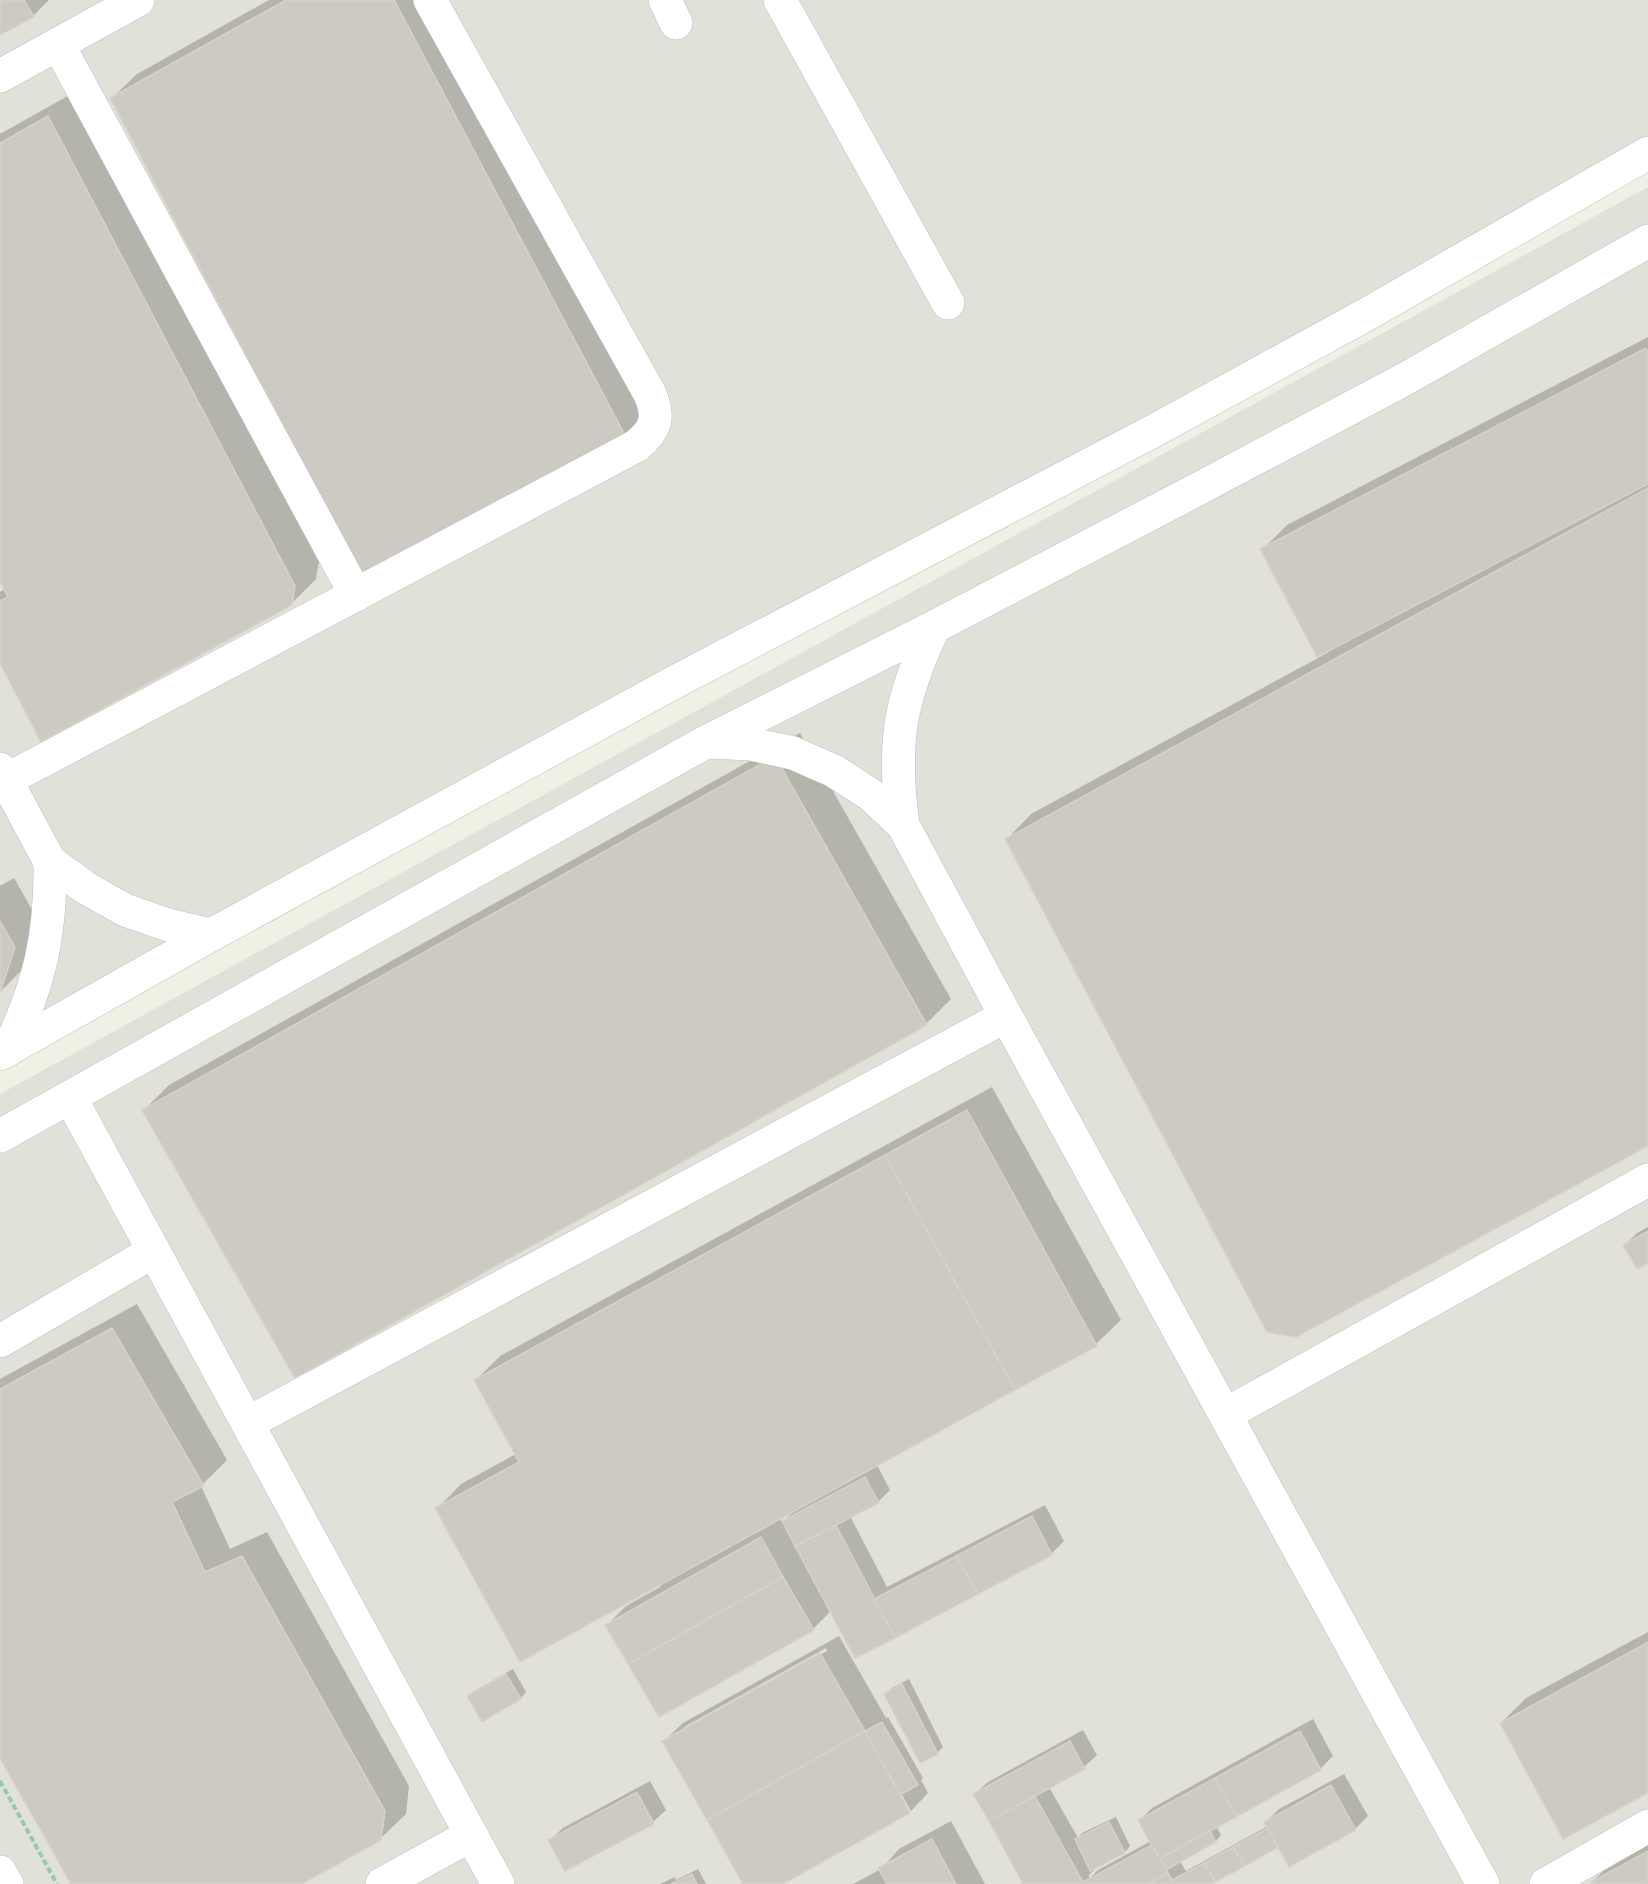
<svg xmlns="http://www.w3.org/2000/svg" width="1648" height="1884" font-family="'Fira Sans',sans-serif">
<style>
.industrial{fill:#e1e1d9}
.shadow{fill:#0003;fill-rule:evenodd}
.building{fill:#cccac2;stroke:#d6d3c3;stroke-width:1.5}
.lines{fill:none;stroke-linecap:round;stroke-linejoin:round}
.minor-casing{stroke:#bdbec5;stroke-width:34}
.path{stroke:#96c9ad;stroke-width:4;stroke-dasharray:6 3;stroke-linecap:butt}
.minor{stroke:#fff;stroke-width:33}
</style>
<rect width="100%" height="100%" fill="#f0f0e5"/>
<g class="industrial">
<path d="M0,0h1648v163l-1648,878z"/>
<path d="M1648,187v1697h-1648v-790z"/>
</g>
<g class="shadow">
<path d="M0,0h49l-15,15 -34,19z"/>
<path d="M269,0h162l218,411 -24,24 -513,-337 25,-24z"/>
<path d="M73,93l246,468 -3,18 -25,25 -291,56v-68l5,-3 -5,-11v-444z"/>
<path d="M1648,337v807l-641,-305 24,-25 298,-162 -67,-102 25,-25z"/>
<path d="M800,733l151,266 -25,25 -782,86 25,-25z"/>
<path d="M14,878l25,44 -13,44 -26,26v-106z"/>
<path d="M992,1087l129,233 -25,24 -219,121 13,25 -12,12 -28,14 37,71 158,-82 19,36 -13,13 -220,57 -18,18 -206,-4 19,-19 34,-19 -1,-3 -222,-75 24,-25 55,-30 -41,-73 25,-25zM792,1513l-10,9 -3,-4z"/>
<path d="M1648,1227v34l-23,-16 12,-12z"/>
<path d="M137,1304l90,156 -26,26 29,63 37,-17 142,254 -3,28 -26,25 -81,45h-227l-72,-129v-376z"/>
<path d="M1648,1632v159l-147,-68 25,-25z"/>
<path d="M839,1636l47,82 2,-1 35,61 -2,2 7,13 -17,18 -10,-18 -121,91h-35l-81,-143 19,-18zM826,1648l1,3 -143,80v-4z"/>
<path d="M513,1669l13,23 -5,6 -39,22 -14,-23 6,-6z"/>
<path d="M909,1679l34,68 -6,6 -51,-59 6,-6z"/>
<path d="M1313,1719l20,37 -13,13 -104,57 5,9 -5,6 -36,20 6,10 82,-45 -2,-4 13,-13 65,-35 24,42 -13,13 -76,16 -68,37 1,2h-187l-50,-90 13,-12 95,-52 14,25 -13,12 -35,20 29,51 4,-5 34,-16 14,29 -5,6 -31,15 1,2 -6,6v4l9,-9 53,-29 -11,-21 12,-12z"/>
<path d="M650,1781l16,29 -13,12 -87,47 -16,-29 13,-12z"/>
<path d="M951,1821l34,63h-132l28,-15 18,-20z"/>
<path d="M1648,1841v43h-55l-1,-2 25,-24z"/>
<path d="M698,1869l8,15h-46l15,-7 1,3z"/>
</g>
<g class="building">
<path d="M0,0h24l10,17 -34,18z"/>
<path d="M286,0h108l232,437 -252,140 -16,-9 -248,-470z"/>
<path d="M48,116l247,470 -3,19 -251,137 -41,-79v-62l8,-4 -8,-15v-439z"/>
<path d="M1646,348l2,4v132l-331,173 -57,-108z"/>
<path d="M1648,488v658l-352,191 -29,-5 -262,-493z"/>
<path d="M775,756l152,269 -632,353 -153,-268z"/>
<path d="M0,921l15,26 -15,46z"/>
<path d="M967,1110l130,236 -82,44 -130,-235z"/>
<path d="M885,1155l130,235 -495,272 -85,-154 84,-46 -45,-82z"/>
<path d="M1648,1231v32l-11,6 -14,-24z"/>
<path d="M112,1328l92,158 -32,16 33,70 37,-16 143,255 -4,29 -79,44h-231l-71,-126v-369z"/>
<path d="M865,1477l14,26 -84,43 -13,-25z"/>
<path d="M1032,1516l20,39 -74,39 -22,-38z"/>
<path d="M836,1525l59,113 -40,20 -60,-112z"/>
<path d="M761,1537l22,40 -155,87 -23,-39z"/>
<path d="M956,1556l22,38 -83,44 -21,-39z"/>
<path d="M783,1577l31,53 -155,87 -31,-53z"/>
<path d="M1648,1642v151l-85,46 -63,-116z"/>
<path d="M820,1653l45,78 -158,89 -45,-79z"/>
<path d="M506,1674l15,25 -39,23 -15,-26z"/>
<path d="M902,1684l36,70 -18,9 -36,-69z"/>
<path d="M882,1722l36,63 -18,10 -35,-64z"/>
<path d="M865,1731l45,82 -127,71h-40l-36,-64z"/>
<path d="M1300,1731l21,39 -85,47 -21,-39z"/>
<path d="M1070,1741l15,28 -96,52 -16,-27z"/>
<path d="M1215,1778l21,39 -77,42 -21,-39z"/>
<path d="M1331,1785l25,45 -67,37 -25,-45z"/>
<path d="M637,1792l17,32 -89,47 -17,-31z"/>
<path d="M1035,1796l48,86 -2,2h-58l-34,-63z"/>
<path d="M1109,1822l16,31 -35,18 -15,-32z"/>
<path d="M1268,1828l10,19 -33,19 -12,-19z"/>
<path d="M1210,1831l6,11 -50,28 -7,-11z"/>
<path d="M932,1839l24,45h-69l-9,-16z"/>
<path d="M1152,1845l16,28 -20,11h-64l-1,-2z"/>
<path d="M1233,1847l12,19 -30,16 -11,-19z"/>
<path d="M1648,1851v33h-56l-1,-2z"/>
<path d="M1204,1863l11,19 -4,2h-37l-2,-4z"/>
<path d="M1168,1873l6,11h-26z"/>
<path d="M692,1874l5,10h-26z"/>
</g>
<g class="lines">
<g class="minor-casing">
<g id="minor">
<path d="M665,0l11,23"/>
<path d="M780,0l168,303"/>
<path d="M58,44l298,551"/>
<path d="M0,76l138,-76"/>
<path d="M708,742l43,2 42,9 41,18 37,24 32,30 103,191 477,868"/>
<path d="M0,769l50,93 36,26 39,22 43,15 43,10"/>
<path d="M6,780l630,-334c20,-16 24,-28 14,-52l-220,-394"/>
<path d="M903,825c-11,-80 -4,-125 31,-198"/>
<path d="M8,1050c32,-66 43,-115 42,-188"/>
<path d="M0,1054l211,-119 462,-252 486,-255 210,-115 279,-160"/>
<path d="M70,1097l428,787"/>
<path d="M0,1136l706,-394 228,-115 264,-138 207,-110 243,-138"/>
<path d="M0,1341l154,-90"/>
<path d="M1226,1414l422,-234"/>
<path d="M248,1423l758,-407"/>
<path d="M0,1872l7,12"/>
<path d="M382,1884l89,-49"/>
<path d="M1546,1884l102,-58"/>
</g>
</g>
<path class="path" d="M0,1781l57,103"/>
<use href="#minor" class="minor"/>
</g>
</svg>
